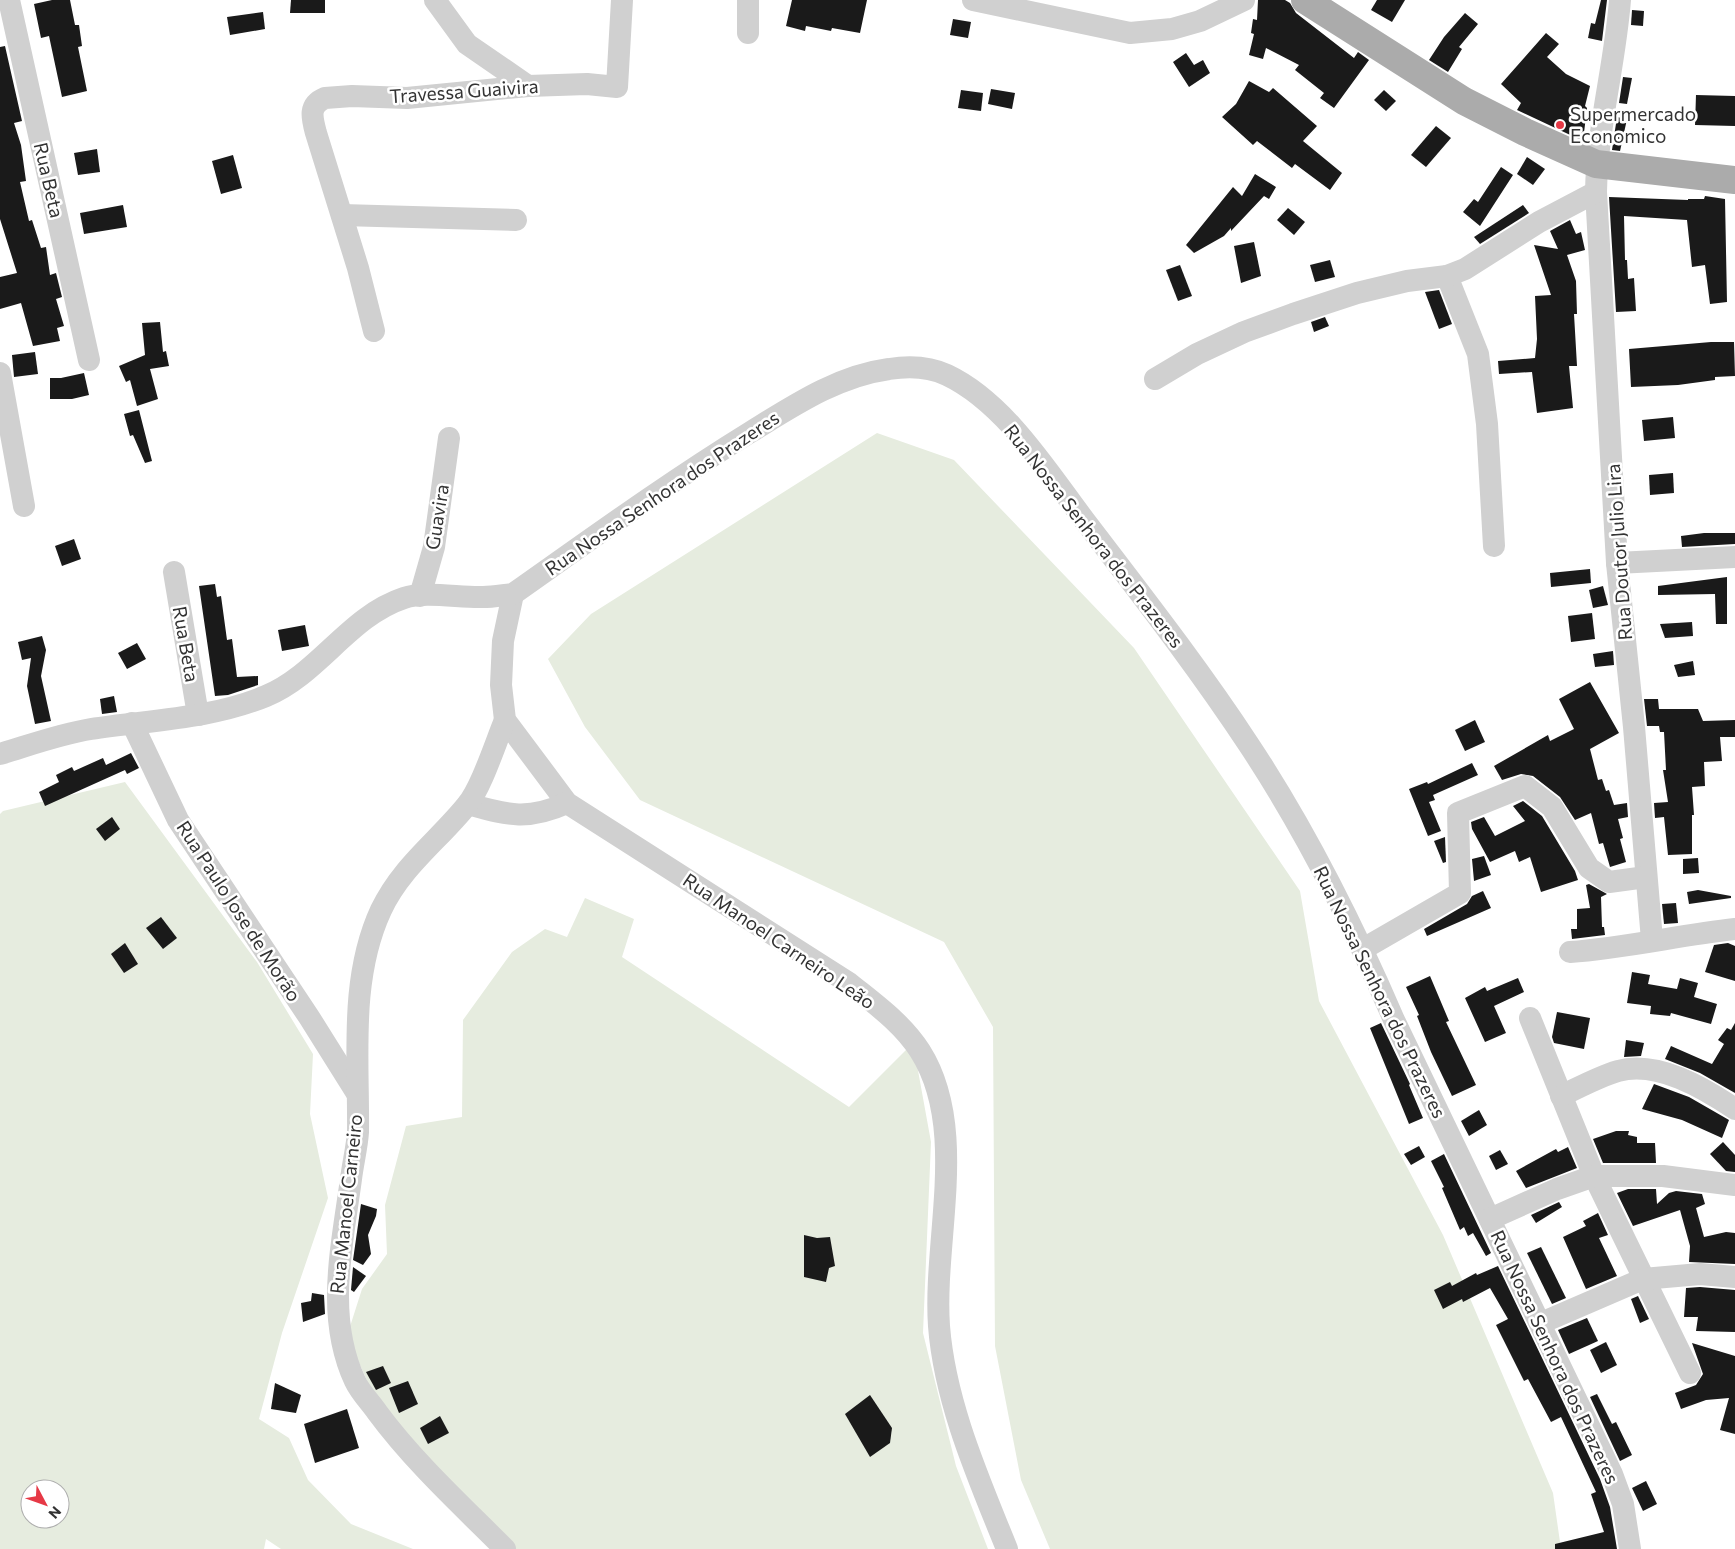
<svg xmlns="http://www.w3.org/2000/svg" width="1735" height="1549" font-family="Commissioner,sans-serif">
<style>
.green{fill:#e6ecdf;fill-rule:evenodd}
.building{fill:#1a1a1a}
.lines{fill:none;stroke-linecap:round;stroke-linejoin:round}
.minor{stroke:#d0d0d0;stroke-width:22}
.major{stroke:#ababab;stroke-width:28}
.poi-dot{fill:#e63946;stroke:#fff;stroke-width:2}
.labels{text-anchor:middle;stroke-width:5;stroke-linejoin:round;paint-order:stroke}
.street-label{font-size:19px;fill:#333;stroke:#fff}
.poi-label{font-size:19px;fill:#333;stroke:#fff;text-anchor:start}
</style>
<rect width="100%" height="100%" fill="#fff"/>
<g class="green">
<path d="M877,433l77,27 180,188 166,243 19,110 124,234 110,258 8,56h-511l-29,-69 -26,-134 -2,-319 -49,-85 -304,-142 -55,-73 -37,-68 43,-45z"/>
<path d="M125,782l132,180 56,92 -3,60 18,84 -46,135 -23,86 30,19 19,42 43,44 62,25h-132l-15,-10 -2,10h-264v-735l3,-3zM30,1489h30v30h-30z"/>
<path d="M585,898l49,21 -12,38 227,150 64,-64 18,99 -8,191 33,133 32,83h-476l-135,-146 -30,-67 15,-47 25,-35 -2,-49 21,-79 56,-9 1,-97 49,-68 33,-23 22,8z"/>
</g>
<g class="building">
<path d="M52,0h18l5,25h4l3,21 -4,1 9,44 -25,6 -13,-61 -8,2 -7,-34z"/>
<path d="M291,0h34v13h-35z"/>
<path d="M792,0h75l-7,33 -28,-5 -1,3 -25,-5 -1,5 -19,-5z"/>
<path d="M1258,0h27l5,3 6,10 58,45 4,-6 11,8 -35,48 -14,-10 4,-5 -29,-23 4,-5 -33,-17 -3,11 -14,-4 5,-21 -3,-1 2,-14 4,1z"/>
<path d="M1377,0h28l-13,22 -21,-12z"/>
<path d="M1601,0h6l-5,41 -14,-3 3,-15 4,1z"/>
<path d="M1632,10l12,1 -1,15 -12,-1z"/>
<path d="M263,12l2,17 -35,6 -3,-18z"/>
<path d="M1465,13l13,11 -19,23 3,2 -14,23 -19,-12 15,-23z"/>
<path d="M953,19l18,3 -3,16 -18,-3z"/>
<path d="M1546,33l13,11 -12,13 19,17 24,12 -5,20 2,2 -4,33 -66,-31 4,-7 -20,-19z"/>
<path d="M5,46l17,75 -8,2 7,22 5,36 -6,1 9,39 3,-1 9,28 5,-1 4,28 6,-2 6,24 -6,2 8,27 -7,2 3,13 -27,5 -12,-43 -21,6v-32l17,-4 -17,-54v-172z"/>
<path d="M1186,53l8,12 9,-5 7,13 -21,14 -16,-25z"/>
<path d="M1623,77l9,1 -5,26 -8,-1z"/>
<path d="M1249,81l20,11 4,-4 44,38 -14,15 39,32 -12,17 -35,-26 -3,4 -35,-27 -4,4 -31,-28 14,-13z"/>
<path d="M991,89l24,4 -3,16 -24,-5z"/>
<path d="M961,90l22,3 -2,18 -23,-3z"/>
<path d="M1384,90l12,11 -10,10 -12,-11z"/>
<path d="M1696,95l39,1v30l-40,-1z"/>
<path d="M1617,117l10,2 -7,32 -8,-1z"/>
<path d="M1436,126l15,12 -25,29 -15,-12z"/>
<path d="M97,149l3,23 -22,3 -4,-22z"/>
<path d="M233,155l9,33 -21,6 -9,-33z"/>
<path d="M1527,157l18,12 -12,16 -16,-11z"/>
<path d="M1501,167l12,8 -33,51 -17,-14 11,-13 4,3z"/>
<path d="M1255,174l21,13 -7,12 -5,-3 -33,35v-3l-7,8 -30,17 -8,-8 47,-58 9,9z"/>
<path d="M1705,196l20,3 2,103 -17,2 -5,-39 -13,2 -5,-47 -63,-4 1,44h2l1,19 6,-1 2,33 -20,1 -7,-115 79,3v-1h16z"/>
<path d="M123,205l4,22 -43,7 -4,-21z"/>
<path d="M1523,205l6,8 -49,31 -6,-7z"/>
<path d="M1288,208l17,14 -11,13 -17,-15z"/>
<path d="M1570,220l6,14 5,-2 4,18 -18,5 9,26 1,33h-3l3,52h-8l4,42 -36,5 -5,-41 -33,2 -1,-13 37,-3 2,-19 -2,-43 16,-1 -17,-50 24,4 -8,-18z"/>
<path d="M1254,242l7,34 -20,7 -7,-37z"/>
<path d="M1330,260l5,17 -20,5 -5,-17z"/>
<path d="M1180,265l12,31 -14,5 -12,-31z"/>
<path d="M1439,290l13,34 -13,5 -14,-37z"/>
<path d="M1325,317l4,9 -15,6 -3,-10z"/>
<path d="M160,322l3,30 3,-1 3,15 -19,3 8,30 -21,7 -7,-26 -4,2 -7,-16 26,-11 -3,-32z"/>
<path d="M1711,342h23l1,34 -20,1v3l-37,5 -47,2 -2,-38z"/>
<path d="M35,352l3,22 -24,3 -2,-22z"/>
<path d="M84,373l5,22 -17,4h-22v-21h11z"/>
<path d="M139,410l13,51 -7,2 -12,-28 -3,1 -6,-22z"/>
<path d="M1673,417l2,21 -31,3 -2,-21z"/>
<path d="M1673,473l1,20 -24,2 -1,-20z"/>
<path d="M1704,533h31v11l-53,3 -1,-11z"/>
<path d="M74,539l7,20 -19,7 -7,-20z"/>
<path d="M1590,569l1,14 -40,4 -1,-14z"/>
<path d="M1727,577v47h-11l-1,-30 -57,1v-9z"/>
<path d="M215,584l2,13 4,-1 6,44 5,-1 5,38 21,-1v9l-30,10 -13,1 -16,-110z"/>
<path d="M1603,586l5,19 -15,3 -4,-18z"/>
<path d="M1592,613l3,26 -24,3 -3,-26z"/>
<path d="M1692,622l1,14 -28,2 -5,-14z"/>
<path d="M305,625l4,21 -27,5 -4,-21z"/>
<path d="M42,636l4,14 -5,26 10,45 -16,3 -8,-38 4,-28 -9,2 -4,-18z"/>
<path d="M137,643l9,16 -19,10 -9,-16z"/>
<path d="M1613,651l1,14 -19,2 -2,-13z"/>
<path d="M1693,661l2,14 -17,2 -4,-12z"/>
<path d="M1590,682l29,51 -29,16 8,31 4,-1 4,12 3,-1 5,15 13,-2 1,14 -10,2 5,19 -3,1 6,23 -16,5 -7,-24 -4,1 -8,-31 -16,7 -15,-23 -27,-21 -12,-2 -19,6 -8,-14 54,-31 2,6 24,-12 -15,-30z"/>
<path d="M114,696l3,16 -15,2 -2,-15z"/>
<path d="M1644,699h14l1,10h39l5,12 32,-1v17h-15l2,24 -18,1 1,24 -13,1 2,28h-2v39l-24,1 -4,-38 -9,1 -1,-15 14,-1 -5,-32h3l-2,-38h-4l-1,-6h-12z"/>
<path d="M1475,720l10,22 -20,9 -10,-21z"/>
<path d="M131,753l8,15 -12,6 -2,-4 -80,36 -6,-14 20,-10 -3,-7 16,-8 2,4 29,-13 3,7z"/>
<path d="M1472,763l6,12 -45,20 2,5 -6,2 12,29 -13,5 -19,-47 18,-7 1,2z"/>
<path d="M1523,801l19,15 33,55 3,9 -37,12 -11,-35 -11,5 -4,-11 -25,11 -18,-33 -1,-7 13,-5 11,19 30,-15 -12,-15z"/>
<path d="M112,817l8,12 -15,12 -9,-12z"/>
<path d="M1445,837l1,25 -3,1 -9,-22z"/>
<path d="M1484,856l7,19 -17,6 -2,-22z"/>
<path d="M1698,858l1,15 -16,1v-15z"/>
<path d="M1589,884l18,10 -6,3 1,30h2l1,8 -33,4 -1,-10h6v-20l13,-1 -4,-23z"/>
<path d="M1698,890l33,6v2l-42,6 -2,-12z"/>
<path d="M1483,891l8,17 -64,28 -3,-7 43,-25 5,-8z"/>
<path d="M1676,903l2,20 -14,1 -2,-20z"/>
<path d="M161,917l16,21 -14,11 -17,-21z"/>
<path d="M125,943l13,21 -14,9 -13,-19z"/>
<path d="M1728,943l7,3v35l-30,-9 9,-27z"/>
<path d="M1632,972l18,3 -2,9 29,5 3,-11 18,5 -4,14 23,7 -6,20 -40,-11 -1,3 -20,-2 1,-8 -24,-3z"/>
<path d="M1430,976l19,45 -3,1 30,63 -24,11 -21,-44 -14,-36 2,-1 -13,-28z"/>
<path d="M1518,978l6,14 -30,14 12,27 -21,9 -20,-44 20,-11 2,4z"/>
<path d="M1557,1012l33,6 -6,31 -30,-6 -2,-6z"/>
<path d="M1381,1023l29,61 -1,1 14,33 -14,6 -39,-96z"/>
<path d="M1735,1023v70l-35,-20 -35,-14 6,-13 41,18 12,-20 -6,-4 9,-12 4,2z"/>
<path d="M1626,1040l18,3 -3,13 -17,1z"/>
<path d="M1654,1084l35,13 40,23 -7,18 -40,-18 -40,-11z"/>
<path d="M1479,1110l8,15 -18,11 -8,-15z"/>
<path d="M1616,1131h13l-1,4 9,2v6h18l1,20h-53l-10,-24z"/>
<path d="M1723,1142l12,13v17l-9,-1 -16,-17z"/>
<path d="M1419,1146l6,11 -14,8 -7,-11z"/>
<path d="M1568,1147l9,21 -51,20 -10,-17 40,-22 2,3z"/>
<path d="M1500,1150l8,14 -12,6 -7,-14z"/>
<path d="M1444,1154l47,99 -5,3 -13,-23 -5,3 -4,-9 -4,3 -18,-42 2,-1 -13,-26z"/>
<path d="M1628,1189h28l1,15 12,-11 7,-2 26,3 3,10 -9,4 8,29 22,-5 9,1v31l-46,-2 1,-16 -10,-36 -47,16 -16,-33z"/>
<path d="M1559,1202l3,5 -26,16 -5,-8z"/>
<path d="M361,1204l16,5 -1,7 -8,19 3,19 -8,11 -10,-5z"/>
<path d="M1598,1213l10,22 -9,3 18,38 -31,13 -23,-52 23,-11 -3,-5z"/>
<path d="M804,1235l13,3 13,-1 5,29 -6,2 -3,14 -22,-5z"/>
<path d="M1541,1247l25,51 -14,6 -25,-51z"/>
<path d="M1498,1266l102,213 10,28 7,42h-62v-5l49,-12 -13,-38 5,-2 -35,-75 -10,5 -23,-43 -4,2 -28,-56 12,-6 -18,-31 -27,14 -1,-3 -19,10 -9,-19 16,-8 2,4 24,-13 1,2z"/>
<path d="M353,1267l13,9 -12,16 -3,-2z"/>
<path d="M1700,1287l35,3v42l-39,-1 2,-14h-14l2,-29z"/>
<path d="M312,1293l12,2 1,19 -22,8 -2,-19 10,-2z"/>
<path d="M1638,1296l11,23 -9,4 -9,-24z"/>
<path d="M1587,1318l11,23 -29,13 -11,-24z"/>
<path d="M1606,1342l11,23 -16,8 -11,-23z"/>
<path d="M1692,1343l43,13v78l-15,-4 9,-32 -23,2 -25,9 -6,-16 21,-8 7,-11z"/>
<path d="M383,1366l8,17 -15,7 -10,-18z"/>
<path d="M408,1381l10,23 -19,9 -10,-25z"/>
<path d="M275,1383l26,12 -5,18 -25,-4z"/>
<path d="M1597,1394l15,30 4,-2 16,33 -12,6 -30,-64z"/>
<path d="M870,1395l22,33 -2,15 -20,14 -25,-43z"/>
<path d="M347,1409l12,39 -44,15 -11,-39z"/>
<path d="M440,1416l9,17 -21,11 -8,-16z"/>
<path d="M1646,1481l11,23 -14,7 -11,-23z"/>
</g>
<g class="lines">
<g class="minor">
<path d="M9,0l80,360"/>
<path d="M435,0l32,44 61,42"/>
<path d="M973,0l157,33 42,-4 28,-8 44,-21"/>
<path d="M1620,0c-5,65 -23,128 -24,192l21,371 17,164 18,213"/>
<path d="M748,33v-33"/>
<path d="M342,215l174,5"/>
<path d="M1447,276l31,78 9,70 7,122"/>
<path d="M374,331l-16,-63 -42,-135c-4,-15 -8,-28 9,-35l27,-2 55,2 121,-12 59,-2 30,3 5,-87"/>
<path d="M0,373l24,133"/>
<path d="M1155,379l42,-25 47,-22 49,-18 64,-21 50,-12 40,-5 18,-7 74,-47 57,-30"/>
<path d="M1617,563l118,-6"/>
<path d="M174,572l24,143"/>
<path d="M513,594l-10,47 -2,44 4,35 62,83 282,180c26,21 53,40 71,68 49,77 13,188 19,275 6,77 39,151 68,223"/>
<path d="M420,596l14,-49 15,-109"/>
<path d="M132,723l46,97 131,197 47,75"/>
<path d="M0,754c30,-9 60,-20 91,-25 58,-9 120,-10 175,-33 53,-22 83,-80 138,-98 20,-7 57,0 79,-1 10,0 20,-2 30,-3 78,-55 155,-111 236,-161 44,-27 88,-57 140,-64 19,-3 41,-2 58,6 59,28 102,99 141,150 55,72 111,144 161,220 57,86 104,180 145,275l218,454 11,30 7,45"/>
<path d="M468,804c40,11 59,17 99,-1"/>
<path d="M1363,949l97,-56 -2,-80 67,-27 27,21 37,61 20,14 37,-5"/>
<path d="M1570,952c55,-4 110,-17 165,-23"/>
<path d="M1530,1018l64,158 96,197"/>
<path d="M1561,1096c19,-9 37,-19 57,-25 39,-11 86,17 117,38"/>
<path d="M1490,1219l67,-30 37,-13h69l72,9"/>
<path d="M1541,1323l102,-44 57,-5 35,3"/>
<path d="M505,1549c-44,-44 -91,-87 -128,-137 -7,-10 -17,-20 -22,-31 -30,-64 -13,-135 -4,-202 2,-16 6,-32 7,-47 1,-73 -9,-153 23,-222 21,-44 57,-69 86,-105 15,-19 28,-61 38,-85"/>
</g>
<path class="major" d="M1305,0l159,101 61,31 71,32 139,16"/>
</g>
<circle class="poi-dot" cx="1560" cy="125" r="5"/>
<g class="labels">
<g class="street-label">
<text transform="translate(464 91) rotate(-4)" y="7">Travessa Guaivira</text>
<text transform="translate(49 180) rotate(77)" y="7">Rua Beta</text>
<text transform="translate(662 493) rotate(-34)" y="7">Rua Nossa Senhora dos Prazeres</text>
<text transform="translate(437 517) rotate(-81)" y="7">Guavira</text>
<text transform="translate(1094 536) rotate(52)" y="7">Rua Nossa Senhora dos Prazeres</text>
<text transform="translate(1619 552) rotate(-94)" y="7">Rua Doutor Julio Lira</text>
<text transform="translate(186 644) rotate(80)" y="7">Rua Beta</text>
<text transform="translate(239 911) rotate(57)" y="7">Rua Paulo Jose de Morão</text>
<text transform="translate(779 941) rotate(34)" y="7">Rua Manoel Carneiro Leão</text>
<text transform="translate(1380 992) rotate(64)" y="7">Rua Nossa Senhora dos Prazeres</text>
<text transform="translate(346 1204) rotate(-84)" y="7">Rua Manoel Carneiro</text>
<text transform="translate(1555 1357) rotate(65)" y="7">Rua Nossa Senhora dos Prazeres</text>
</g>
<g class="poi-label">
<text x="1570" y="121">Supermercado<tspan x="1570" dy="22">Economico</tspan></text>
</g>
</g>
<g transform="translate(45 1504) rotate(131)"><circle r="24" fill="#ffffff" stroke="#adadad"/>
<path d="M0-4L9 19L0 12L-9 19Z" fill="#e63946"/>
<text y="-8" font-size="14" font-weight="bold" text-anchor="middle" fill="#333333">N</text>
</g>
</svg>
